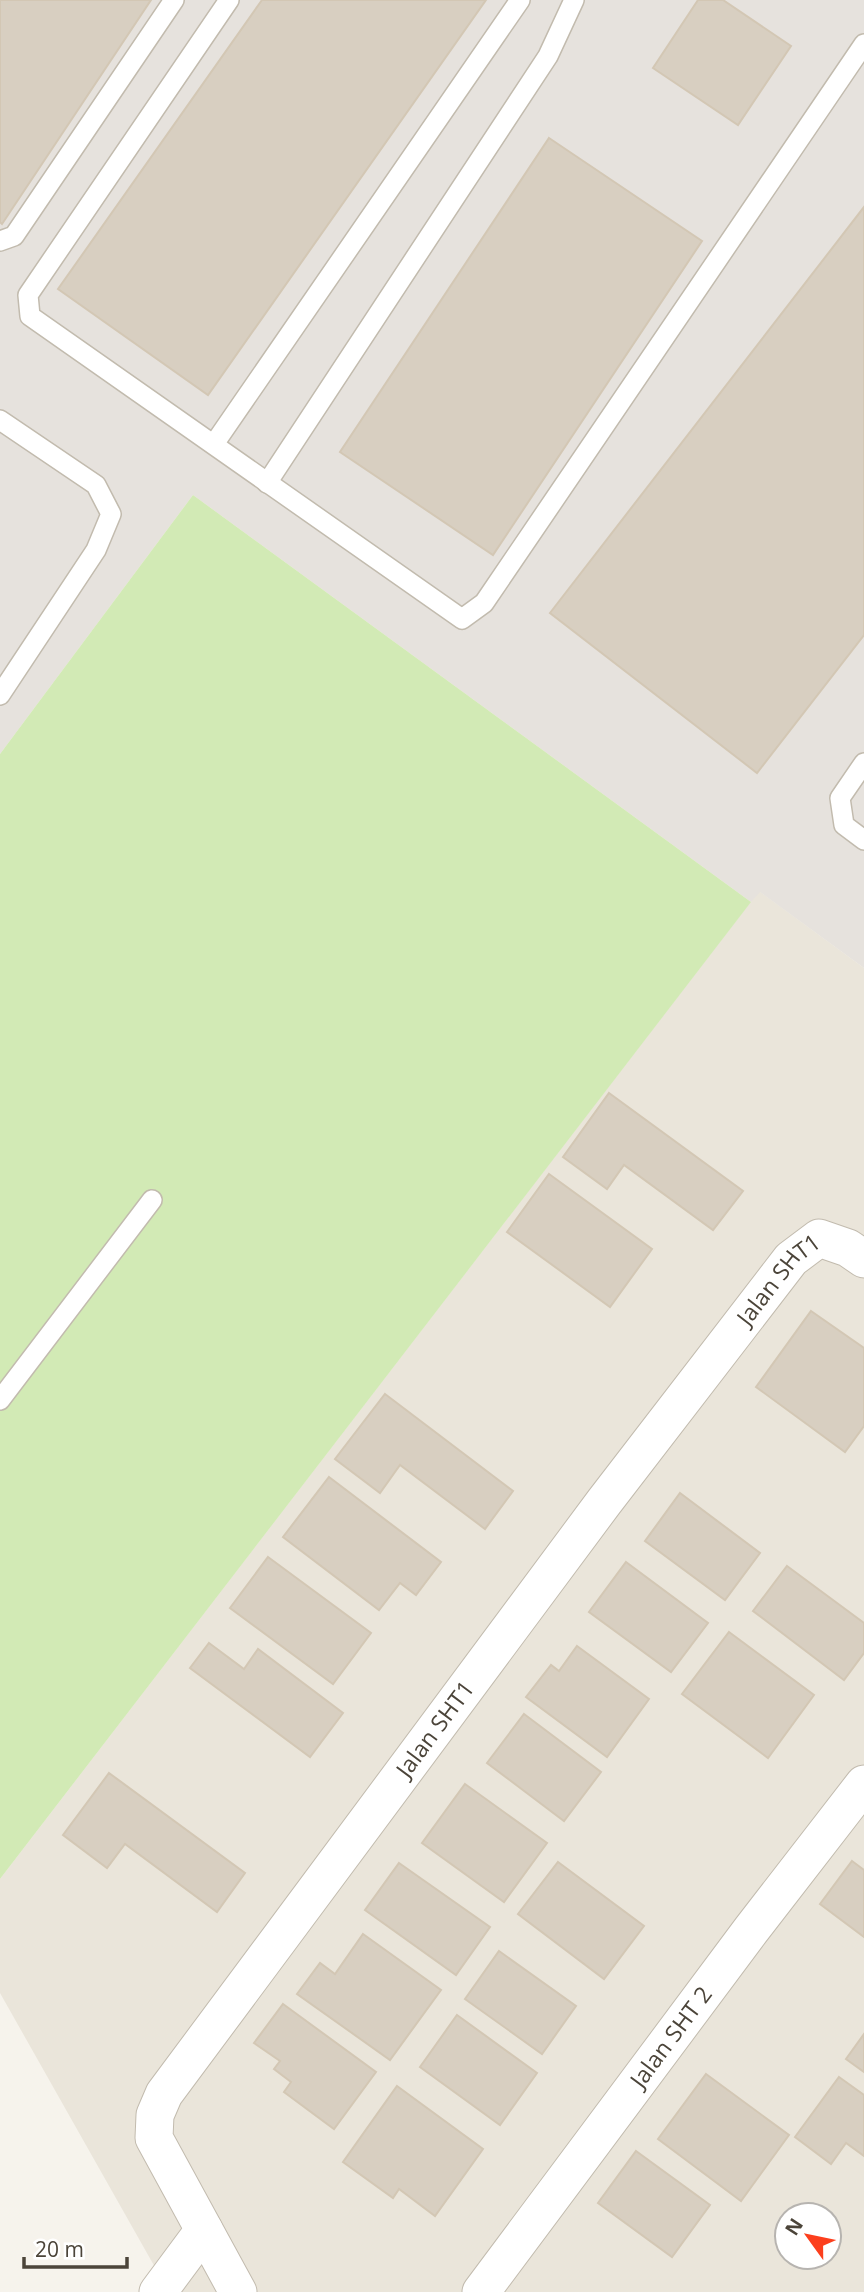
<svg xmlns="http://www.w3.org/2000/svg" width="864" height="2292" font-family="'Open Sans',sans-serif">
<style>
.residential{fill:#eae5da;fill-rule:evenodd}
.industrial{fill:#e6e2dd}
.green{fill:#d2eab5}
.building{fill:#d8cfc1;stroke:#d3c7b4;stroke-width:2}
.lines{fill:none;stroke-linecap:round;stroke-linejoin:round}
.service-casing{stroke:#c2bbae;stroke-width:22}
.minor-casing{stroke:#c2bbae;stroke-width:39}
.service{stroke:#fff;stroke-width:19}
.minor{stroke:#fff;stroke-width:37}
.labels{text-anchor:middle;stroke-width:7;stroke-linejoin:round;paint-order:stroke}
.street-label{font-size:23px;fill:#4b4439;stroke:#fff}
</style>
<rect width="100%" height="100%" fill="#f6f3ec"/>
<path class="residential" d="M759,891l105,77v1324h-695l-169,-299v-114zM787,2215h42v42h-42z"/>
<path class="industrial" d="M0,0h864v968l-104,-76 -9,10 -558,-407 -193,259z"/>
<path class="green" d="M193,495l558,407 -751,977v-1125z"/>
<g class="building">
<path d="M0,0h151l-149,224 -2,-2z"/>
<path d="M262,0h224l-278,395 -150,-106z"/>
<path d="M698,0h25l68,46 -53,79 -85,-57z"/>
<path d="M549,138l153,103 -209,314 -153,-103z"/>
<path d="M864,207v428l-107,138 -207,-160z"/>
<path d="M609,1093l134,98 -30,39 -89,-65 -17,24 -44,-32z"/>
<path d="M549,1174l103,75 -42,58 -103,-75z"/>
<path d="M811,1311l53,37v78l-19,26 -89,-65z"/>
<path d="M385,1394l128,97 -28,38 -85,-64 -20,28 -45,-34z"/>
<path d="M329,1477l112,85 -25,33 -16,-12 -21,27 -96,-73z"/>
<path d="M680,1493l80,60 -35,47 -80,-59z"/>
<path d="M268,1557l103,76 -38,51 -103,-76z"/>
<path d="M626,1562l82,61 -37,49 -82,-60z"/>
<path d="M787,1566l77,57v30l-20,27 -91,-69z"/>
<path d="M729,1632l85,63 -46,63 -86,-64z"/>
<path d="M209,1643l35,26 14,-20 85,64 -33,44 -120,-89z"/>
<path d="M577,1646l72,53 -42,58 -81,-60 25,-32 8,6z"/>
<path d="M524,1714l77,58 -37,49 -77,-58z"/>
<path d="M109,1773l136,100 -28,39 -92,-68 -18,24 -44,-33z"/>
<path d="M465,1784l82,59 -43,59 -82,-59z"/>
<path d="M852,1861l12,9v67l-44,-33z"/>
<path d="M558,1862l86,64 -40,53 -86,-65z"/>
<path d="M399,1863l91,64 -34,48 -91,-65z"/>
<path d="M363,1934l78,56 -51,70 -93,-66 23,-31 15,11z"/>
<path d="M499,1951l77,55 -34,48 -77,-55z"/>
<path d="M283,2004l93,68 -42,57 -50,-37 7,-10 -17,-13 6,-8 -26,-18z"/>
<path d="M457,2015l80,58 -37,52 -80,-58z"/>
<path d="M864,2034v38l-18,-13z"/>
<path d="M706,2074l83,61 -48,66 -83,-62z"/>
<path d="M839,2077l25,18v61l-18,-13 -15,21 -36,-27z"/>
<path d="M397,2086l86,63 -48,67 -36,-27 -6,9 -50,-36z"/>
<path d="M636,2151l74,54 -38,52 -74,-54z"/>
</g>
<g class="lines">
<g class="service-casing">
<g id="service">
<path d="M229,0l-201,295 2,21 432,303 22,-16 380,-559"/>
<path d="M0,241l14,-5 160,-236"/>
<path d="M0,420l96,65 15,29 -15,36 -96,145"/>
<path d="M214,444l306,-444"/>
<path d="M267,483l281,-427 26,-56"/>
<path d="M864,763l-24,35 4,27 20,15"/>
<path d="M0,1400l152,-200"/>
</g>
</g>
<g class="minor-casing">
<g id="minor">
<path d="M158,2292l46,-62"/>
<path id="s1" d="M238,2292l-84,-154 1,-23 9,-21 440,-592 187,-243 28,-21 29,10 16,11"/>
<path id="s2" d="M481,2292l270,-362 113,-146"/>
</g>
</g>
<use href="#service" class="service"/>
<use href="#minor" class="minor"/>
</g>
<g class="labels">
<g class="street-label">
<text dy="8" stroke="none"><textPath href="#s1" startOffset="1242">Jalan SHT1</textPath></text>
<text dy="8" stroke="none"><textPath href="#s1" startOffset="676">Jalan SHT1</textPath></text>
<text dy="8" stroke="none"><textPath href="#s2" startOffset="318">Jalan SHT 2</textPath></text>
</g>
</g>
<g transform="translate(808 2236) rotate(303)"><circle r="33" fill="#ffffff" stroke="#b7b4b0" stroke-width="2"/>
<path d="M0-5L12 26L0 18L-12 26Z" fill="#fc3f1d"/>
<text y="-10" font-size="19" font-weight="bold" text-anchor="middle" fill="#4b4439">N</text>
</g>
<path d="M24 2257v10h103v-10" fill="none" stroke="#4b4439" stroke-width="3.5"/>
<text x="35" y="2257" font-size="21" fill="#4b4439" stroke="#ffffff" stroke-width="5" paint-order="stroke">20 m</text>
</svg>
